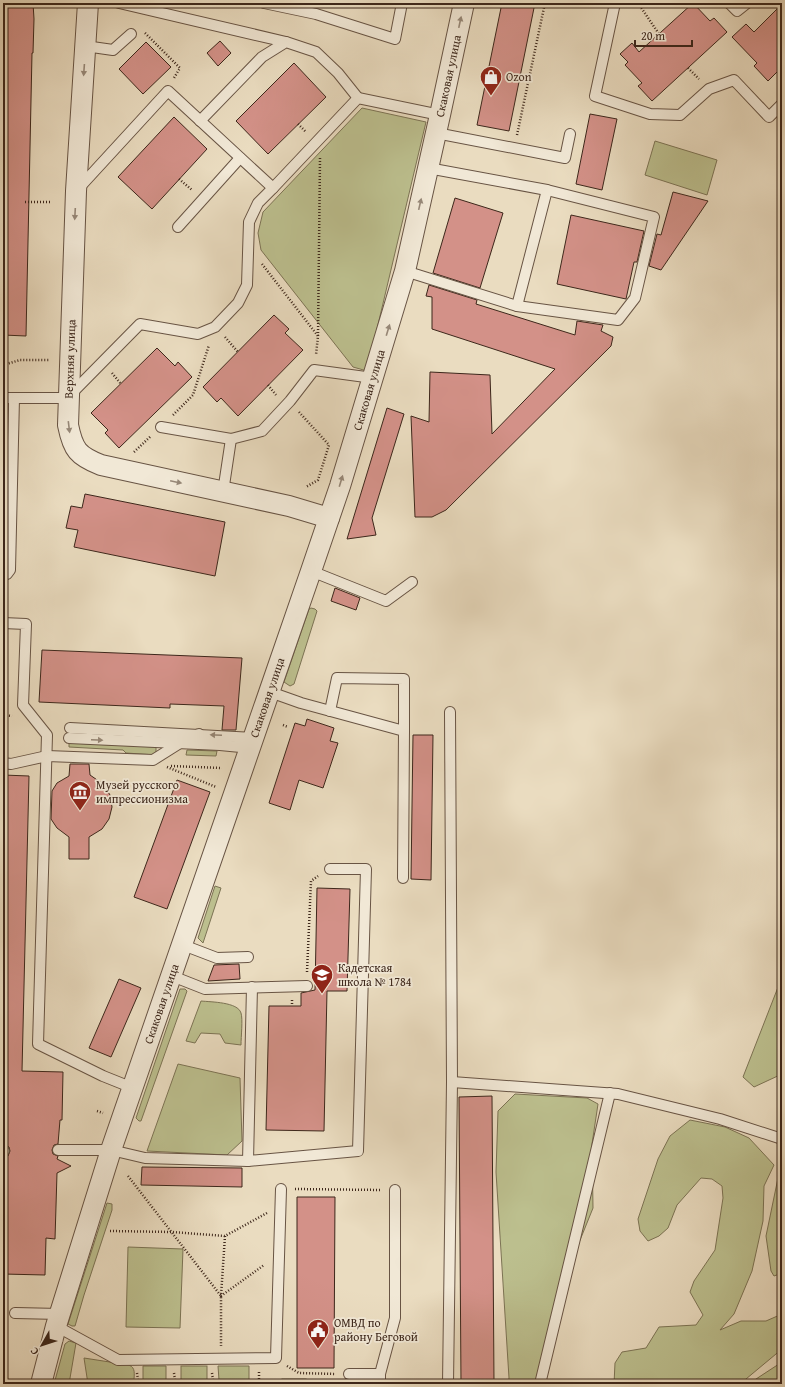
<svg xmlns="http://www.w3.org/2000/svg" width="785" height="1387" font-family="'Gentium Book Plus',serif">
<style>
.green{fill:#bcbf8e;stroke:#7c7354}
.building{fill:#d39188;stroke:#3d271b}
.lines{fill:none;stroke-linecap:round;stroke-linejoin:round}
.service-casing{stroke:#685444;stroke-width:12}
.minor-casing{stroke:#685444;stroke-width:22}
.path{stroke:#3d271b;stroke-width:2.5;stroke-dasharray:1 2;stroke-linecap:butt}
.service{stroke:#f1e8d6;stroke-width:10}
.minor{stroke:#f1e8d6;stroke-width:20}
.oneway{fill:#978878}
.labels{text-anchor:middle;stroke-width:3.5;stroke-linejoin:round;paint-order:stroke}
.street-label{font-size:12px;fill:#3d271b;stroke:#f1e8d6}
.poi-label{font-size:12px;fill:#3d271b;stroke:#f1e8d6;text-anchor:start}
</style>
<rect width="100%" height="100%" fill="#eadcc0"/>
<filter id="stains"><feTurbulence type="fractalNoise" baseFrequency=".005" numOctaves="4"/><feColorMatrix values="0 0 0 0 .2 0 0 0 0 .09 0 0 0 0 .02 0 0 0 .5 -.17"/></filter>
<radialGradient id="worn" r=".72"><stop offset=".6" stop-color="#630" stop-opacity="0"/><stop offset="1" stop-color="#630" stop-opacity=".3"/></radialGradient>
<g class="green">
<path d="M362,108l64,14 -59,249 -14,-4 -92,-117 -3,-17 5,-21z"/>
<path d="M655,141l62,19 -10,35 -62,-20z"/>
<path d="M311,608l4,1 2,2 -23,73 -4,2 -6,-4 25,-73z"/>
<path d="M69,743l87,4v8l-30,-2 -3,-3 -54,-3z"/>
<path d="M187,750l30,1 -1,5 -30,-1z"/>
<path d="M215,886l6,2 -18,55 -5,-5z"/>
<path d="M782,977v97l-28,13 -11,-10z"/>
<path d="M180,989h5l2,2 -46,130h-2l-3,-3z"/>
<path d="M201,1001c10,1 37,1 40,12 2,6 0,24 0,32l-16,-2 -5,-9 -19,-1 -6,10 -9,-2z"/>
<path d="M178,1064l62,14 2,63 -15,14 -80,-4z"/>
<path d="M515,1094l72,4 11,6 -6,40 1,64 -25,62 -19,64 -3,50h-38l1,-6 -13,-206 2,-61z"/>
<path d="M690,1120l35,7 24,11 25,27 -10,21 -1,35 -11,50 -18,43 -14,16 21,-9h25l16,-7v35l-42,35h-126l1,-21 7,-11 24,-4 13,-21 37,-2 7,-10 -13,-23 4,-11 21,-31 8,-52 -1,-12 -10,-7 -11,-1 -24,27 -9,23 -9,8 -11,5 -8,-10 -2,-12 20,-60 12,-23z"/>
<path d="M782,1169v104l-8,3 -3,-5 -5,-35 12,-58z"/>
<path d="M107,1203l5,1v6l-28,85 -9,31h-3l-4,-2z"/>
<path d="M128,1247l55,2 -3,79 -54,-1z"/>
<path d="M69,1341l7,2 -7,41h-15l11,-40z"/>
<path d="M84,1358l45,7c7,3 5,9 5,16h-29v3h-17z"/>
<path d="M782,1362v22h-33l4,-3z"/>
<path d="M143,1366h23v14l-23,1z"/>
<rect x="181" y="1366" width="26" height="14"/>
<path d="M218,1366h31v14h-30z"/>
<rect x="282" y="1379" width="24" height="5"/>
</g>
<g class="building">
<path d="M3,3h30l1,16 -1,34h-1l-6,283 -23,-1z"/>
<path d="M502,3h33l-26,128 -32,-6z"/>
<path d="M693,3l17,18 4,-3 13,14 -75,69 -14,-15 4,-3 -17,-18 3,-3 -8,-8 12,-11 7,9z"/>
<path d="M782,4v63l-14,14 -14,-15 3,-3 -25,-26 14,-13 8,8z"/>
<path d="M220,41l11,12 -13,13 -11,-13z"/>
<path d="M146,42l25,25 -28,27 -24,-25z"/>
<path d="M294,63l32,34 -58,57 -32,-33z"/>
<path d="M590,114l27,5 -15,71 -26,-6z"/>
<path d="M174,117l33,32 -55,60 -34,-32z"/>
<path d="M673,192l35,9 -47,69 -12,-4 8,-32 4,1z"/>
<path d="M455,198l48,15 -23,75 -47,-15z"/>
<path d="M571,215l73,16 -7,31h-3l-8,37 -69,-15z"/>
<path d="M429,285l48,15 -1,4 99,31 2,-14 26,4 -2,6 12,6 -2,9 -165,164 -14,7h-17l-4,-101 18,6 1,-50 60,3 2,59 63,-65 -123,-40v-32l-6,-1z"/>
<path d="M274,315l15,14 -4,4 18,17 -65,66 -17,-18 -4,4 -14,-15z"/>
<path d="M157,348l18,18 3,-4 14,15 -73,71 -14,-15 3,-3 -17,-17z"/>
<path d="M387,408l17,6 -32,104 4,17 -29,4z"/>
<path d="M85,494l140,28 -10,54 -141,-29 4,-17 -12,-2 5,-22 11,2z"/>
<path d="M335,588l25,10 -4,12 -25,-9z"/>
<path d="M42,650l200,8 -6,72h-14l2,-24 -54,-2v4l-131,-6z"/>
<path d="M307,719l27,9 -4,13 8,2 -15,45 -24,-8 -9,30 -21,-7 26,-80 10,3z"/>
<path d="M413,735h20l-2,145 -20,-1z"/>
<path d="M70,764h19l1,11 13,9 7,11 2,12 -3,12 -7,10 -13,8v22h-20v-22l-12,-9 -6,-9 1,-28 5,-8 12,-7z"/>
<path d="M3,775l26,1 -7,295 41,1 -1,48h-2l-2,24 -4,1 -2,5 1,4 5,2 -1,3 14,7 -14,7 -2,66 -9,-1 -1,37 -42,-1v-94l1,-23 4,-1 2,-5 -1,-4 -4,-2 1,-26h-3z"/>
<path d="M177,780l33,12 -43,117 -33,-12z"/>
<path d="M317,888l33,1 -3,102h-20l-3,140 -58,-1 3,-124h32v-13l14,-3z"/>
<path d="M239,964l1,15 -32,2 6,-16z"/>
<path d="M119,979l22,9 -30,69 -22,-9z"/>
<path d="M492,1096l2,288h-33l-2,-287z"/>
<path d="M142,1167l100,1v19l-101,-2z"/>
<path d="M297,1197h38l-1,171h-37z"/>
</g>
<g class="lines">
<g class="service-casing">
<g id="service">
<path d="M119,3l167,39"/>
<path d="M264,3l52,11 79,25 7,-36"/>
<path d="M615,3l-20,93 55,18 30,1 29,-26 25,-9 35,37 13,-13"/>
<path d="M729,3l8,8 10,-8"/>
<path d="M85,46l28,4 18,-16"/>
<path d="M200,121l62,-64 24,-15 30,10 22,21 20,25"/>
<path d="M436,133l129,25 5,-24"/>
<path d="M78,189l90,-98 105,97 85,-90 82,17"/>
<path d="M178,227l62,-69"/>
<path d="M405,271l112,35 101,14 17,-22 19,-81 -107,-27 -119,-22"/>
<path d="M517,306l30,-116"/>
<path d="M71,394l69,-70 58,10 17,-7 23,-24 9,-18 2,-63 9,-19 15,-15"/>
<path d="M3,398h66"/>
<path d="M161,427l70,12 31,-8 28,-30 24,-31 59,8"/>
<path d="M223,492l8,-53"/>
<path d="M311,571l75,30 26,-19"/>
<path d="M3,575l4,-1 3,-4 4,-172"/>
<path d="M3,623l23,1 -3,81 24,30 -9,309 65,32 30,12"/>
<path d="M270,692l31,11 103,28 -1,147"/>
<path d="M330,711l7,-33 67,1v52"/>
<path d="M70,728l184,10"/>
<path d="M69,738l151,7 31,3"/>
<path d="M3,763l8,1 36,-8 106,4 27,-17 19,-9"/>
<path d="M183,945l34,13 31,-1"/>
<path d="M172,976l33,13 102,-3"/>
<path d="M452,1082l166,12 102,25 62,20"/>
<path d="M58,1150h53l34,8 103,3 110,-10 8,-282h-36"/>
<path d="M3,1151h1"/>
<path d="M248,1161l4,-174"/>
<path d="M15,1313l45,1"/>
<path d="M56,1326l62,34 158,-2 5,-169"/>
<path d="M349,1374h31"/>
<path d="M380,1384v-10l15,-56v-128"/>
<path d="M448,1384l4,-302 -2,-370"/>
<path d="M540,1384l70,-291"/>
</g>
</g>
<g class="minor-casing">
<g id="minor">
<path d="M88,3l-12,188 -8,234c5,25 10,31 33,40l188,41 40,12"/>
<path id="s1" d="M41,1384l15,-58 55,-176 200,-579 29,-85 65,-215 35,-156 24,-112"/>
</g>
</g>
<g class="path">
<path d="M638,3l21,31"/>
<path d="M145,33l35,35 -6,10"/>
<path d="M688,68l11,11"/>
<path d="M779,70l3,3"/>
<path d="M298,124l8,8"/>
<path d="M517,135l28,-132"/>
<path d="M179,179l13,11"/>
<path d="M25,202h27"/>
<path d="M262,264l56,72 -2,19"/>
<path d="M318,336l2,-178"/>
<path d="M225,337l13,15"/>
<path d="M3,365l17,-5h29"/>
<path d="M112,373l9,11"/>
<path d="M268,385l8,10"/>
<path d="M299,412l30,33 -11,35 -12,7"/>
<path d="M173,415l20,-20 16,-50"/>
<path d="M134,452l17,-16"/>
<path d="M3,715l9,1"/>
<path d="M283,725l5,2"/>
<path d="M171,766l51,2"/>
<path d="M167,767l49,20"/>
<path d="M307,972l4,-91 7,-5"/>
<path d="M292,1000v6"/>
<path d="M97,1111l6,2"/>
<path d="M128,1176l93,120v50"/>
<path d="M295,1189l87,1"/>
<path d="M110,1231l62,1 53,4 42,-23"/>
<path d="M225,1236l-4,60 43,-31"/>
<path d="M287,1366l12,7 37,1"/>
<path d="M137,1373l1,8"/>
<path d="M174,1373l1,7"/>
<path d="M212,1373l1,7"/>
<path d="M259,1379v-7"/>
</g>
<use href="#service" class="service"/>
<use href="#minor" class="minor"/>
</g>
<defs><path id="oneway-solid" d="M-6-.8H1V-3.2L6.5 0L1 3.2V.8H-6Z"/></defs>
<g class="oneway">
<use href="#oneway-solid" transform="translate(460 22) rotate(-78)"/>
<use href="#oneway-solid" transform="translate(84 70) rotate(94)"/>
<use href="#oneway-solid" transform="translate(420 204) rotate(-77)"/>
<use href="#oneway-solid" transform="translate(75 214) rotate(93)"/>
<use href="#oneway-solid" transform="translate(388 330) rotate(-73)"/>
<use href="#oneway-solid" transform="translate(69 427) rotate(83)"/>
<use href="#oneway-solid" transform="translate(341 481) rotate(-73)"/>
<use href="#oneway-solid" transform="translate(176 482) rotate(12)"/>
<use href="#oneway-solid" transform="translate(216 735) rotate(-177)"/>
<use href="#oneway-solid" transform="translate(97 740) rotate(2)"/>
</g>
<defs>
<g id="shop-pin" transform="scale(1.15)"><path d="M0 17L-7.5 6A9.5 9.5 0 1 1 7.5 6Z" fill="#8f2418" stroke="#f1e8d6"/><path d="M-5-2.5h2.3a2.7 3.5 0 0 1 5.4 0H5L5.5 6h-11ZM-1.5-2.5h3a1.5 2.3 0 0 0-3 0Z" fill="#fff"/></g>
<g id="museum-pin" transform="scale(1.15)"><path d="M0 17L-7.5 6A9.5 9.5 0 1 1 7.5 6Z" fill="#8f2418" stroke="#f1e8d6"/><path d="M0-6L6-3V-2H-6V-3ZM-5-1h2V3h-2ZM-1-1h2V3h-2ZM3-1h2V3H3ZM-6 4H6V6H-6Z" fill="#fff"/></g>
<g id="school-pin" transform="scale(1.15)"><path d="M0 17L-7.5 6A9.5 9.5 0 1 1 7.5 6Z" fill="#8f2418" stroke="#f1e8d6"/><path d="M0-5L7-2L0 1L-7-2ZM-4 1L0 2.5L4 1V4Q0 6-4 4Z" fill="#fff"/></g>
<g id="civic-pin" transform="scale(1.15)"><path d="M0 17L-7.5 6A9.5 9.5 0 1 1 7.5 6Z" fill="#8f2418" stroke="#f1e8d6"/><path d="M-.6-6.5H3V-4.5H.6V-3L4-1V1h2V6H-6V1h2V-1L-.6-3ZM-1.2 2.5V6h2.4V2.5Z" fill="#fff"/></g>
</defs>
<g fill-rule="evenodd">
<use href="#shop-pin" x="491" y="77"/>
<use href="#museum-pin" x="80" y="792"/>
<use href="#school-pin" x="322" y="975"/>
<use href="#civic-pin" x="318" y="1330"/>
</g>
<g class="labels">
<g class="street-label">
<text dy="4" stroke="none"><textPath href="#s1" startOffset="1371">Скаковая улица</textPath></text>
<text transform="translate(70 359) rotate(-88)" y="4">Верхняя улица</text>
<text dy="4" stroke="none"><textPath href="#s1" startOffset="1047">Скаковая улица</textPath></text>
<text dy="4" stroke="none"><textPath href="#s1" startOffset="723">Скаковая улица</textPath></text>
<text dy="4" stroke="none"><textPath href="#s1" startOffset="399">Скаковая улица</textPath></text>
</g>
<g class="poi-label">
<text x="506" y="81">Ozon</text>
<text x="96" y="789">Музей русского<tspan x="96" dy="14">импрессионизма</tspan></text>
<text x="338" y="972">Кадетская<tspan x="338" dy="14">школа № 1784</tspan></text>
<text x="334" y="1327">ОМВД по<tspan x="334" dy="14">району Беговой</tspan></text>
</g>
</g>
<rect width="785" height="1387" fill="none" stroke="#eadcc0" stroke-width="16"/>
<rect x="4" y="4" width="777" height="1379" fill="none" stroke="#3d271b" stroke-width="2"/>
<rect x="8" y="8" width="769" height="1371" fill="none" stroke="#3d271b"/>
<g transform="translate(42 1345) rotate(231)" stroke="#f1e8d6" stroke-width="3" paint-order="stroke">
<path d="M0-3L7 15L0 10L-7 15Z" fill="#3d271b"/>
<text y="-6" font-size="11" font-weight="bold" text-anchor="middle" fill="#3d271b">С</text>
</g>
<path d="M635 40v6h57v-6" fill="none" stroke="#3d271b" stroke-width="2"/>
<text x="641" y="40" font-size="12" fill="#3d271b" stroke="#f1e8d6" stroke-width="3" paint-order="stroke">20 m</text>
<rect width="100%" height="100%" filter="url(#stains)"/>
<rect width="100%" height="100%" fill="url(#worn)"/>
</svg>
